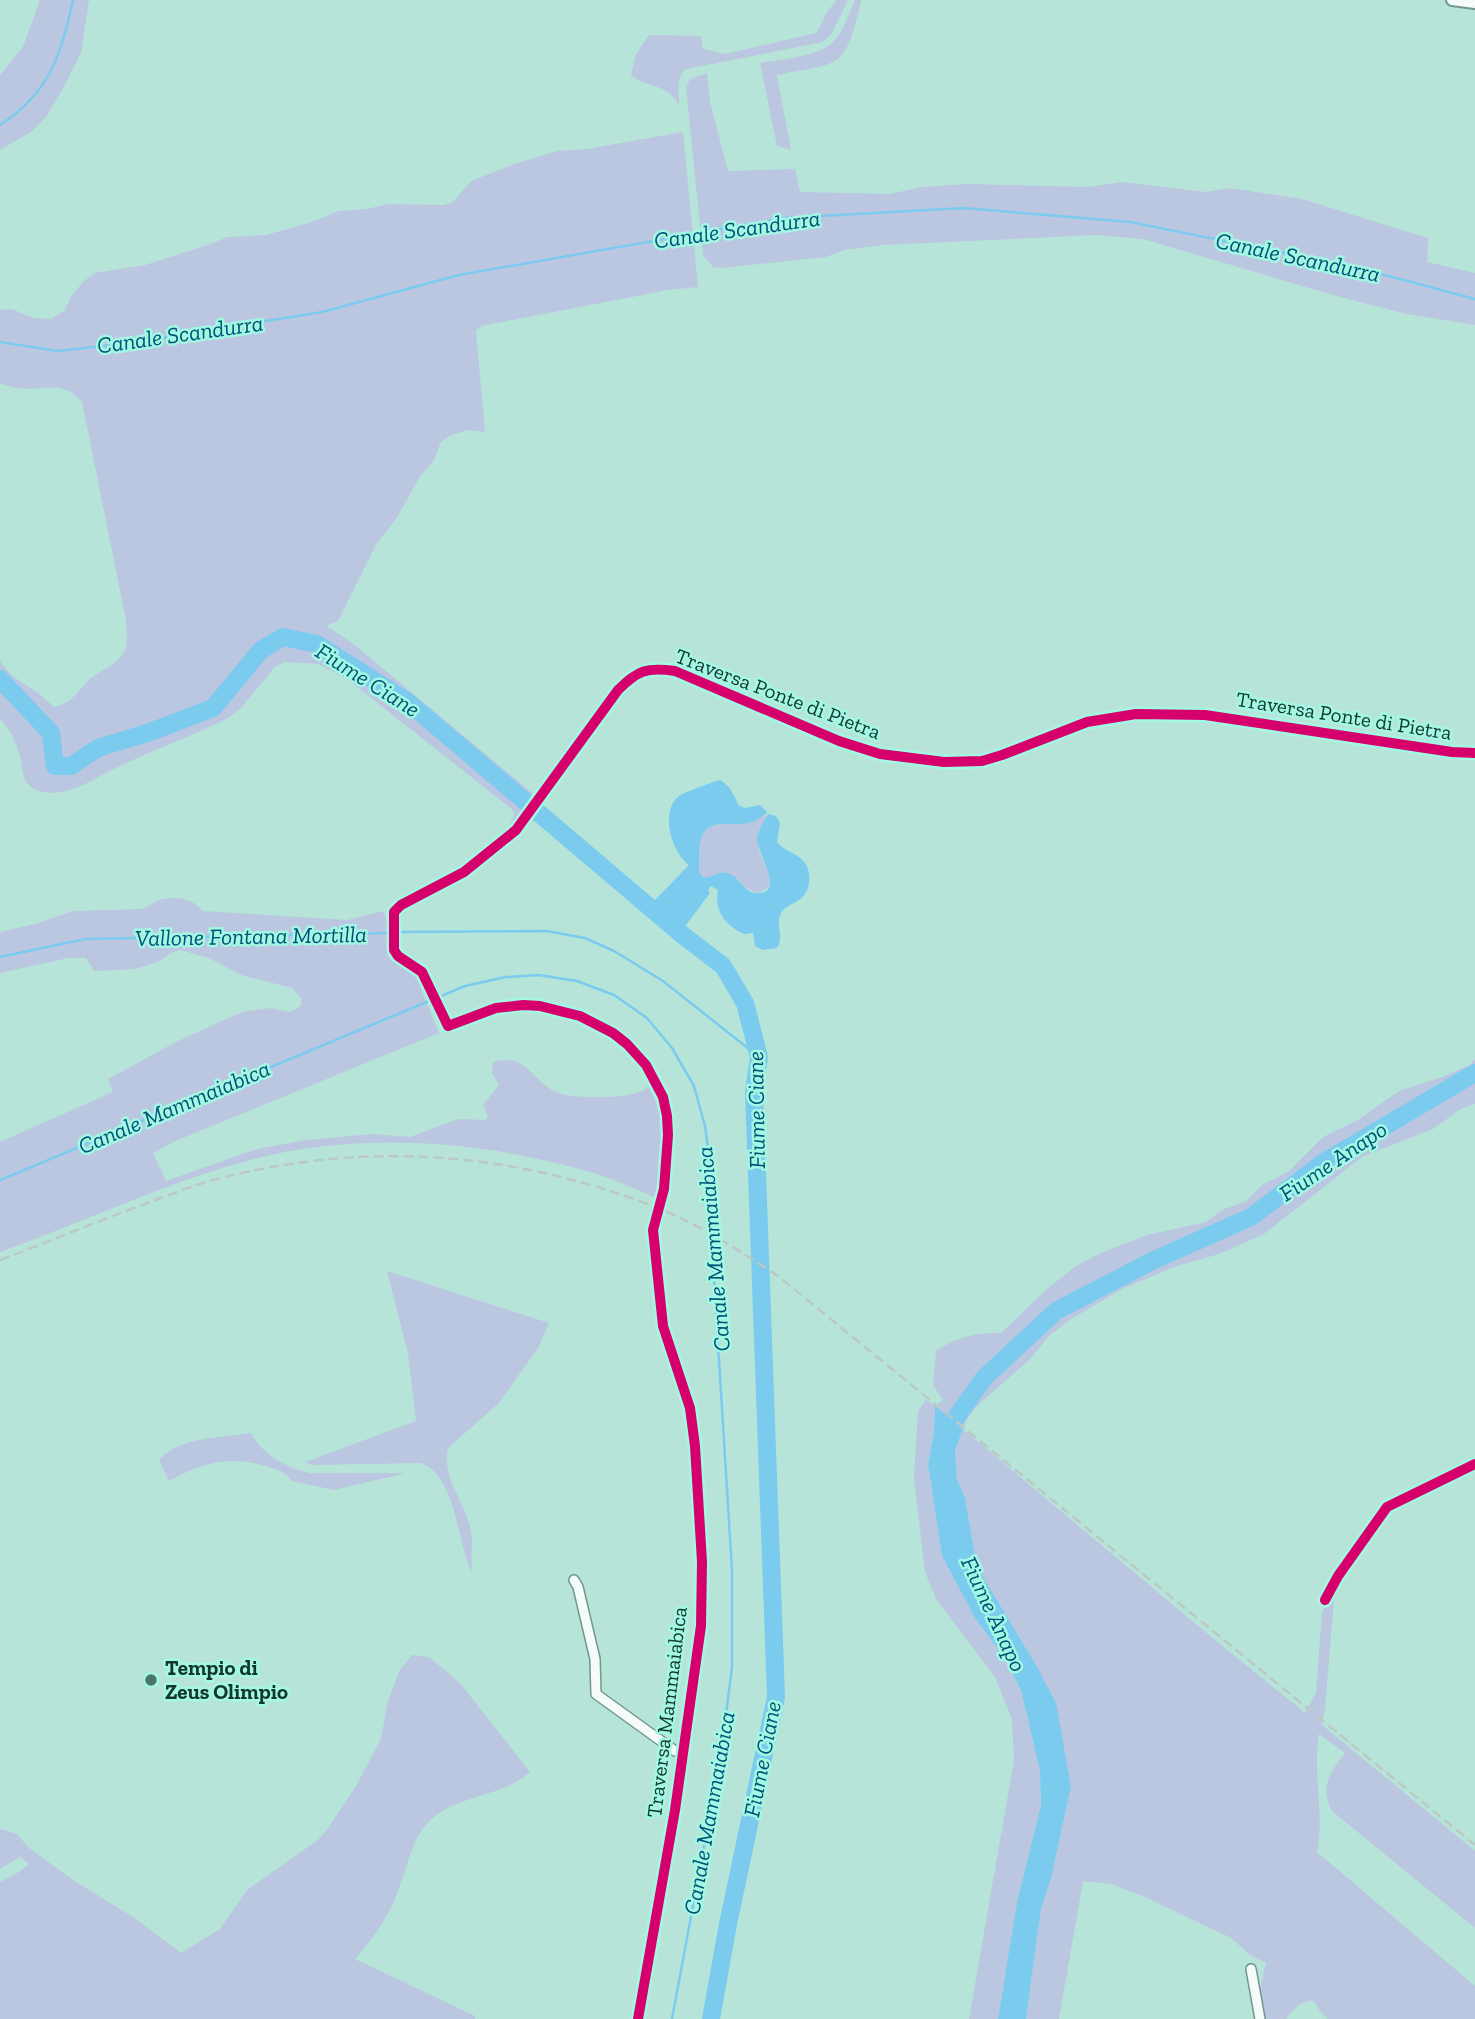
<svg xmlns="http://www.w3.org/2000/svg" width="1475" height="2019" font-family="'Zilla Slab',serif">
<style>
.green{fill:#bbc6e1}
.water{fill:#7bcbef}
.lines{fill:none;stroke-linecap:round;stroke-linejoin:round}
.stream{stroke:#7bcbef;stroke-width:2.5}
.river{stroke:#7bcbef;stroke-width:18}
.minor-casing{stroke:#71978f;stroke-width:12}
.tertiary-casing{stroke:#71978f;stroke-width:14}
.minor{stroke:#f4fbf9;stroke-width:9}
.tertiary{stroke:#f4fbf9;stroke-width:10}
.rail{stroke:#bbc9c5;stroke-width:2.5;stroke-dasharray:10 5;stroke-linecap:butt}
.cycleway-casing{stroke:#a3f8e3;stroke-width:15}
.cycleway{stroke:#d6006c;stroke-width:10}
.poi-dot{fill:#4c746a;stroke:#a3f8e3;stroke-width:2.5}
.labels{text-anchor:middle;stroke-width:5;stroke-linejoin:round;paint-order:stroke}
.street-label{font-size:21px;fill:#13372f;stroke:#a3f8e3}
.poi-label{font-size:21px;font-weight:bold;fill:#13372f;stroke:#a3f8e3;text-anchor:start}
.water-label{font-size:23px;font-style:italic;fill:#015277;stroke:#a3f8e3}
</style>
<rect width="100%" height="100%" fill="#b7e4d9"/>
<g class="green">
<path d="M40,0h49l-8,53 -16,32 -19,32 -15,15 -31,18v-75l23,-28z"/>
<path d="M835,0h13l-17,35 -8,7 -137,27c-10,8 -7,24 -7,36 -14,-24 -30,-15 -48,-30l5,-21 13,-19 52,1 2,13 22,5 91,-21c9,-13 7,-19 19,-30z"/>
<path d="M855,0h6l-1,6c-16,66 -21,56 -83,69l14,75 -14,-4 -17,-83c19,-3 63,-7 75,-23 9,-11 14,-27 20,-40z"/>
<path d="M707,73l3,29 18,69 67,-2 5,23 90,2 32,-7 46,-3 121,3 32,-5 85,10 24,-4 72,11 126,39 -1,24 48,11v52l-68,-11 -67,-17 -197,-58 -47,-4 -214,10 -38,5 -18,7 -104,11 -9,-1 -10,-12 -17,-168 4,-8z"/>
<path d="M683,132l15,155 -30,3 -187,36 -5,5 9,101 -17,-2 -17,5 -10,7 -7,18 -15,18 -23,41 -19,24 -39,78 -12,5 25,16 186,155 -19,24 -8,3 4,-9 -1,-5 -166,-131 -29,-15 -34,-2 -9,5 -35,42 -12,9c-35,18 -73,31 -108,48 -18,8 -34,20 -54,25 -10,3 -28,3 -36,-5 -8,-7 -8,-19 -10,-30 -4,-14 -9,-26 -20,-37v-59c8,16 24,23 38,33 6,4 10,10 17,14 16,-3 23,-16 34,-27 12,-11 31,-15 37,-33 2,-6 0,-20 0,-27l-44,-218c-21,-24 -38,-10 -65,-14 -6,-1 -11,-3 -17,-5v-73l12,-1 21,9 18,1 13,-8 8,-16 12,-14 11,-8 50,-8 66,-21 16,-7 39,-2 46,-13 27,-11 28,-2 22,-5 55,1 9,-3 18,-21 46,-18 40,-12 30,-2z"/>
<path d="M767,812l-9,37 12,25v11l-7,6 -7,2 -11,-6 -8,-9 -34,-1 -4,-5c1,-11 -1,-23 2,-33 8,-29 43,-2 66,-27z"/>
<path d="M170,898c14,0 23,2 33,13l144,9 36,-9 4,8 1,36 3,5 26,18 22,55 -266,109 -20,11 13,28 91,-32 49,-9 67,-6 37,3 48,-18 28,1 2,-4 -5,-11 16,-20 -7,-12 1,-11c35,-10 38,20 65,31 17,6 77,7 90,-6 21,29 16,76 6,110 -21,-9 -42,-19 -64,-25 -107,-31 -227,-41 -336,-13 -87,23 -170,63 -254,93v-110l113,-50 -5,-13 70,-38 64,-29 29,-4 19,4 11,-6v-8l-9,-10 -51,-13 -32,-17 -29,-8 -10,3 -10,8 -24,8 -42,2 -8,-13h-18l-68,15v-41l35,-8 38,-13 69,-2 17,-9z"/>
<path d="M1475,1059v45l-13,4 -29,21 -71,28 -98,77 -45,20 -45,13 -50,21 -53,31 -22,17 -20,24 -51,45 -10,12 -5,12 235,197 107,87 11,-20 6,-81 18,-32 49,-70 21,-11 -17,11 -13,15 -37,54 -9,20 -9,110 -4,15 154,127v77l-143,-117c-13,-24 -2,-38 13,-58l-26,-19c-7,39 6,79 -2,118l158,134v33h-147l-8,-8 -6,-10c-12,-2 -21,9 -28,18h-22l-5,-26 7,-30 -16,-8 -19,-17 -86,-41 -34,-13 -28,-3 -24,138h-33l15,-110 10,-31 20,-91 -35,-122 -53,-88 -8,-22 -10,-57 -8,-19 -2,-29 8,-21 -28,-22 -1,24 -6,33 14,92 33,62 29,39 17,33 19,81 1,34 -24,97 -19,117h-29l45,-259 -2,-41 -17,-42 -59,-78 -11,-27 -11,-95 4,-66 8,-11 9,6 8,-6 -10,-15 3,-34c20,-14 42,-19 65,-18l46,-44 29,-23 25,-13 46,-18 59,-13 16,-12 24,-9 16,-16 26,-13 35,-35 35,-17 41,-29 46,-15 25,-11z"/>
<path d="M387,1271l162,52 -11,25 -39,55 -51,45c-7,29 16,52 22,79 4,14 0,30 2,45 -16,-30 -15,-97 -52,-109l-108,2 -10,-5 6,1 108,-40 -8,-68z"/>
<path d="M251,1433c10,21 37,36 59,40h96l-72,17 -42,-9c-6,-9 -12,-10 -23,-14 -39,-12 -65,-5 -100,14l-10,-21c21,-24 63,-22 92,-27z"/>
<path d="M412,1655l17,2 31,26 70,89c-30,27 -79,22 -105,54 -14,17 -17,39 -25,59 -9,28 -25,52 -45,74l120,57v3h-475v-137l19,-10 10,-8 -9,-7 -20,12v-40l17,5 11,13 45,33 60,37 48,36 39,-24 27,-39 71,-50 10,-12 28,-42 25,-47 6,-35 12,-33z"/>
</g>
<g class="water">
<path d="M720,780c11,6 14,16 19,26l6,2 15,-3 7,7c-24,26 -57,-3 -66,27 -3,10 -1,22 -2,33l4,5c9,2 15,-7 25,-4 12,4 15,18 27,20 33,3 1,-42 2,-54 1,-8 7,-18 11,-25l8,2 4,7 -3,19c7,9 20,11 27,20 5,6 6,14 5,21 -4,23 -23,18 -29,32 -4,11 4,22 -3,33l-14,2 -8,-4 -2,-13 -9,1c-19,-9 -30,-23 -26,-44l-7,-4 -3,4 2,3 -30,40 -31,-27 40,-41c-17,-12 -30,-53 -10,-69 3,-3 37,-15 41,-16z"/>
<path d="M935,1406l28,23 -8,21 2,29 8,19 10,57 8,22 53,88 20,38 15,84 -20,91 -10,31 -15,110h-28l19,-117 24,-97 -1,-34 -19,-81 -17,-33 -29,-39 -33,-62 -14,-92 6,-33z"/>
</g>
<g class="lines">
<g class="stream">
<path d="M0,125c50,-32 61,-71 73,-125"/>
<path d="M0,342l58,9 73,-8 191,-31 137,-37 326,-57 179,-10 166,14 225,45 120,32"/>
<path d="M397,932l150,-1 38,7 29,13 49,30 96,76"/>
<path d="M0,957l85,-18 305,-6"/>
<path d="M0,1180l465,-194 41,-9 33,-2 38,6 37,14 33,23 25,30 22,38 11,40 7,51 1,86 19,307v98l-12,92 -48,259"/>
</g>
<g class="river">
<path d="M0,679l51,54 4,33h16l27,-18 52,-16 63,-24 48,-58 22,-13 34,7 91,58 272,231 43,33 22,37 14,54 -5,34 22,606 -48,227 -17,95"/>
<path d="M946,1442l2,-13 36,-51 72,-67 96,-50 99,-44 73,-55 151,-89"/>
</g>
<g class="minor-casing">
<g id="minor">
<path d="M574,1580l4,7 17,72 1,35 79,57 8,2"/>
<path d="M1325,1600l13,-24 49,-69 88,-43"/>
<path d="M1251,1969l9,50"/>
<path d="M638,2019l37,-209 26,-184 1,-64 -7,-116 -5,-38 -27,-82 -10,-96 11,-41 4,-54 -1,-19 -4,-19 -17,-32 -19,-21 -14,-11 -33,-17 -40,-10 -17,-1 -27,3 -48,18 -26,-54 -24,-16 -4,-6v-38l7,-7 63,-33 52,-42 102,-140c20,-20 29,-23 57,-19l164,70 41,13 64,8 38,-1 20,-6 85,-33 49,-8 69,1 247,37 23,1"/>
</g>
</g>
<g class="tertiary-casing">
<path id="tertiary" d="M1452,0l23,3"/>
</g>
<use href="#minor" class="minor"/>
<use href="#tertiary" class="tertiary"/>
<path class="rail" d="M0,1260c53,-20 105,-42 158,-61 18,-6 36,-14 55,-19 152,-40 299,-29 445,28 42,17 82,43 120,68l697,569"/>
<g class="cycleway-casing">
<g id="cycleway">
<path d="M1325,1600l13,-24 49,-69 88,-43"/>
<path d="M638,2019l37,-209 26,-184 1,-64 -7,-116 -5,-38 -27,-82 -10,-96 11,-41 4,-54 -1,-19 -4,-19 -17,-32 -19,-21 -14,-11 -33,-17 -40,-10 -17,-1 -27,3 -48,18 -26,-54 -24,-16 -4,-6v-38l7,-7 63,-33 52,-42 102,-140c20,-20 29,-23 57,-19l164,70 41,13 64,8 38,-1 20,-6 85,-33 49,-8 69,1 247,37 23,1"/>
</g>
</g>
<use href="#cycleway" class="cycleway"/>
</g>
<circle class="poi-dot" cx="151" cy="1680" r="7"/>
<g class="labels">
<g class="street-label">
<text transform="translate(778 694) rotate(21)" y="7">Traversa Ponte di Pietra</text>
<text transform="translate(1344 716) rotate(9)" y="7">Traversa Ponte di Pietra</text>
<text transform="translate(667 1712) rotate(-83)" y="7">Traversa Mammaiabica</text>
</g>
<g class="poi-label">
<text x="165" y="1675">Tempio di<tspan x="165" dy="24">Zeus Olimpio</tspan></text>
</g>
<g class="water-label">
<text transform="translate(737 229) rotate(-8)" y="8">Canale Scandurra</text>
<text transform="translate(1298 257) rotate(12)" y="8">Canale Scandurra</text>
<text transform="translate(180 334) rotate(-8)" y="8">Canale Scandurra</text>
<text transform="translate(368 680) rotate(32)" y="8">Fiume Ciane</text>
<text transform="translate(251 936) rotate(-1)" y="8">Vallone Fontana Mortilla</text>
<text transform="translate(174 1107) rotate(-23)" y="8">Canale Mammaiabica</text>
<text transform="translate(756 1110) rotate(-91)" y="8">Fiume Ciane</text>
<text transform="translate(1333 1161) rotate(-34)" y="8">Fiume Anapo</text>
<text transform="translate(713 1249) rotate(-95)" y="8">Canale Mammaiabica</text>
<text transform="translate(994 1614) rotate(65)" y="8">Fiume Anapo</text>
<text transform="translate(762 1759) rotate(-79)" y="8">Fiume Ciane</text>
<text transform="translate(709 1813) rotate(-80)" y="8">Canale Mammaiabica</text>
</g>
</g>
</svg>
